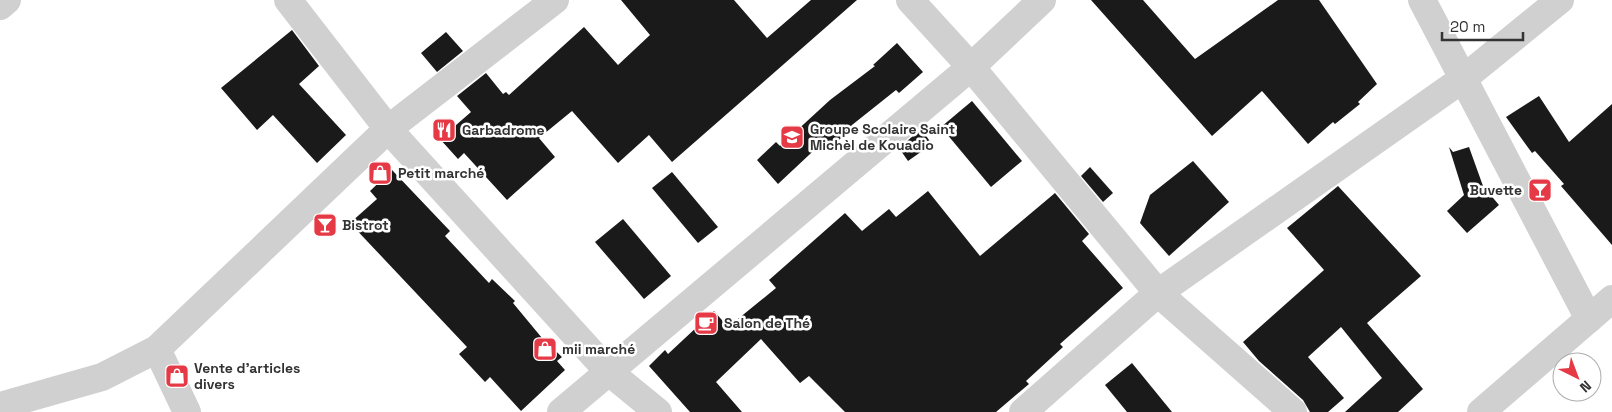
<svg xmlns="http://www.w3.org/2000/svg" width="1612" height="412" font-family="'Space Grotesk',sans-serif">
<style>
.building{fill:#1a1a1a}
.lines{fill:none;stroke-linecap:round;stroke-linejoin:round}
.street{stroke:#d0d0d0;stroke-width:28}
.labels{text-anchor:middle;stroke-width:5;stroke-linejoin:round;paint-order:stroke}
.poi-label{font-size:14px;font-weight:bold;fill:#333;stroke:#fff;text-anchor:start}
</style>
<rect width="100%" height="100%" fill="#fff"/>
<g class="building">
<path d="M621,0h113l33,38 44,-38h46l-185,162 -23,-27 -31,28 -46,-52 -33,27 16,19 -48,43 -43,-47 -6,6 -18,-20 31,-27 -14,-16 29,-23 17,21 3,-2 3,3 75,-68 34,38 32,-30z"/>
<path d="M1091,0h52l52,59 83,-59h41l58,84 -19,18 2,2 -25,20 -2,-2 -25,22 -46,-53 -50,45z"/>
<path d="M292,30l27,36 -20,18 47,51 -29,28 -44,-48 -16,15 -36,-42z"/>
<path d="M446,32l17,19 -26,21 -16,-19z"/>
<path d="M897,43l26,29 -24,21 -3,-3 -44,35 2,2 -23,20 -6,-7 -47,44 -21,-24 19,-18 4,4 50,-46 45,-34 -2,-1z"/>
<path d="M1539,96l30,46 43,-38v141l-51,-59 3,-2 -29,-33 -3,2 -26,-36z"/>
<path d="M972,101l50,60 -31,26 -50,-60z"/>
<path d="M921,129l11,15 -24,17 -9,-13z"/>
<path d="M1449,147l4,5 16,-5 14,39 16,19 -32,28 -20,-22 17,-16z"/>
<path d="M1193,161l36,41 -60,54 -29,-33 10,-28z"/>
<path d="M1090,167l23,26 -10,9 -22,-26z"/>
<path d="M392,170l58,61 -5,5 44,47 3,-4 23,22 -2,2 29,35 20,19 -5,4 8,9 -44,41 -31,-34 -5,5 -26,-28 8,-7 -117,-124 27,-24 -7,-8z"/>
<path d="M672,172l46,55 -20,16 -46,-55z"/>
<path d="M1338,186l83,90 -54,47 56,66 -25,23h-53l37,-34 -41,-51 -33,30 36,41 -16,14h-18l-7,-12 -44,-39 -16,-19 81,-72 -37,-42z"/>
<path d="M928,191l52,65 75,-63 34,41 -7,7 41,47 -63,56 3,3 -37,34 3,3 -33,28h-151l-36,-36 -9,7 -39,-44 -45,43 26,30h-52l-41,-46 16,-16 3,4 46,-43 14,16 48,-39 -7,-8 76,-67 17,18 27,-22 7,8z"/>
<path d="M623,219l48,57 -27,23 -49,-57z"/>
<path d="M1132,363l40,49h-45l-22,-27z"/>
</g>
<g class="lines">
<g class="street">
<path d="M288,0l100,129 221,243 49,40"/>
<path d="M910,0l61,67 187,226 135,119"/>
<path d="M1422,0l167,319"/>
<path d="M0,6l7,-6"/>
<path d="M157,349l30,63"/>
<path d="M0,406l102,-29 55,-28 231,-220 167,-129"/>
<path d="M561,412l410,-345 71,-67"/>
<path d="M1023,412l135,-119 306,-215 96,-78"/>
<path d="M1481,412l131,-113"/>
</g>
</g>
<defs>
<g id="restaurant-square" transform="scale(1.25)"><rect x="-9" y="-9" width="18" height="18" rx="4" fill="#e63946" stroke="#fff"/><path d="M-5-6h1v4h1v-4h1v4h1v-4h1v5L-1.5 .5V6h-2V.5L-5-1ZM5-6V6H3V1.5H1.5Q1.5-4 5-6Z" fill="#fff"/></g>
<g id="school-square" transform="scale(1.25)"><rect x="-9" y="-9" width="18" height="18" rx="4" fill="#e63946" stroke="#fff"/><path d="M0-5L7-2L0 1L-7-2ZM-4 1L0 2.5L4 1V4Q0 6-4 4Z" fill="#fff"/></g>
<g id="shop-square" transform="scale(1.25)"><rect x="-9" y="-9" width="18" height="18" rx="4" fill="#e63946" stroke="#fff"/><path d="M-5-2.5h2.3a2.7 3.5 0 0 1 5.4 0H5L5.5 6h-11ZM-1.5-2.5h3a1.5 2.3 0 0 0-3 0Z" fill="#fff"/></g>
<g id="bar-square" transform="scale(1.25)"><rect x="-9" y="-9" width="18" height="18" rx="4" fill="#e63946" stroke="#fff"/><path d="M-6-5H6L.8 .8V4.5H3.5V6h-7V4.5H-.8V.8Z" fill="#fff"/></g>
<g id="cafe-square" transform="scale(1.25)"><rect x="-9" y="-9" width="18" height="18" rx="4" fill="#e63946" stroke="#fff"/><path d="M-5.5-4.5H6V0H3Q3 3.5 0 3.5H-2.5Q-5.5 3.5-5.5 0ZM3-3.2v2h1.7v-2ZM-6 4.5H4V6H-6Z" fill="#fff"/></g>
</defs>
<g fill-rule="evenodd">
<use href="#restaurant-square" x="444" y="130"/>
<use href="#school-square" x="792" y="137"/>
<use href="#shop-square" x="380" y="173"/>
<use href="#bar-square" x="1540" y="190"/>
<use href="#bar-square" x="325" y="225"/>
<use href="#cafe-square" x="706" y="323"/>
<use href="#shop-square" x="545" y="349"/>
<use href="#shop-square" x="177" y="376"/>
</g>
<g class="labels">
<g class="poi-label">
<text x="810" y="134">Groupe Scolaire Saint<tspan x="810" dy="16">Michèl de Kouadio</tspan></text>
<text x="462" y="135">Garbadrome</text>
<text x="398" y="178">Petit marché</text>
<text x="1522" y="195" text-anchor="end">Buvette</text>
<text x="342" y="230">Bistrot</text>
<text x="724" y="328">Salon de Thé</text>
<text x="562" y="354">mii marché</text>
<text x="194" y="373">Vente d'articles<tspan x="194" dy="16">divers</tspan></text>
</g>
</g>
<g transform="translate(1577 377) rotate(138)"><circle r="24" fill="#ffffff" stroke="#adadad"/>
<path d="M0-4L9 19L0 12L-9 19Z" fill="#e63946"/>
<text y="-8" font-size="14" font-weight="bold" text-anchor="middle" fill="#333333">N</text>
</g>
<path d="M1442 32v8h81v-8" fill="none" stroke="#333333" stroke-width="2.5"/>
<text x="1450" y="32" font-size="15" fill="#333333" stroke="#ffffff" stroke-width="4" paint-order="stroke">20 m</text>
</svg>
